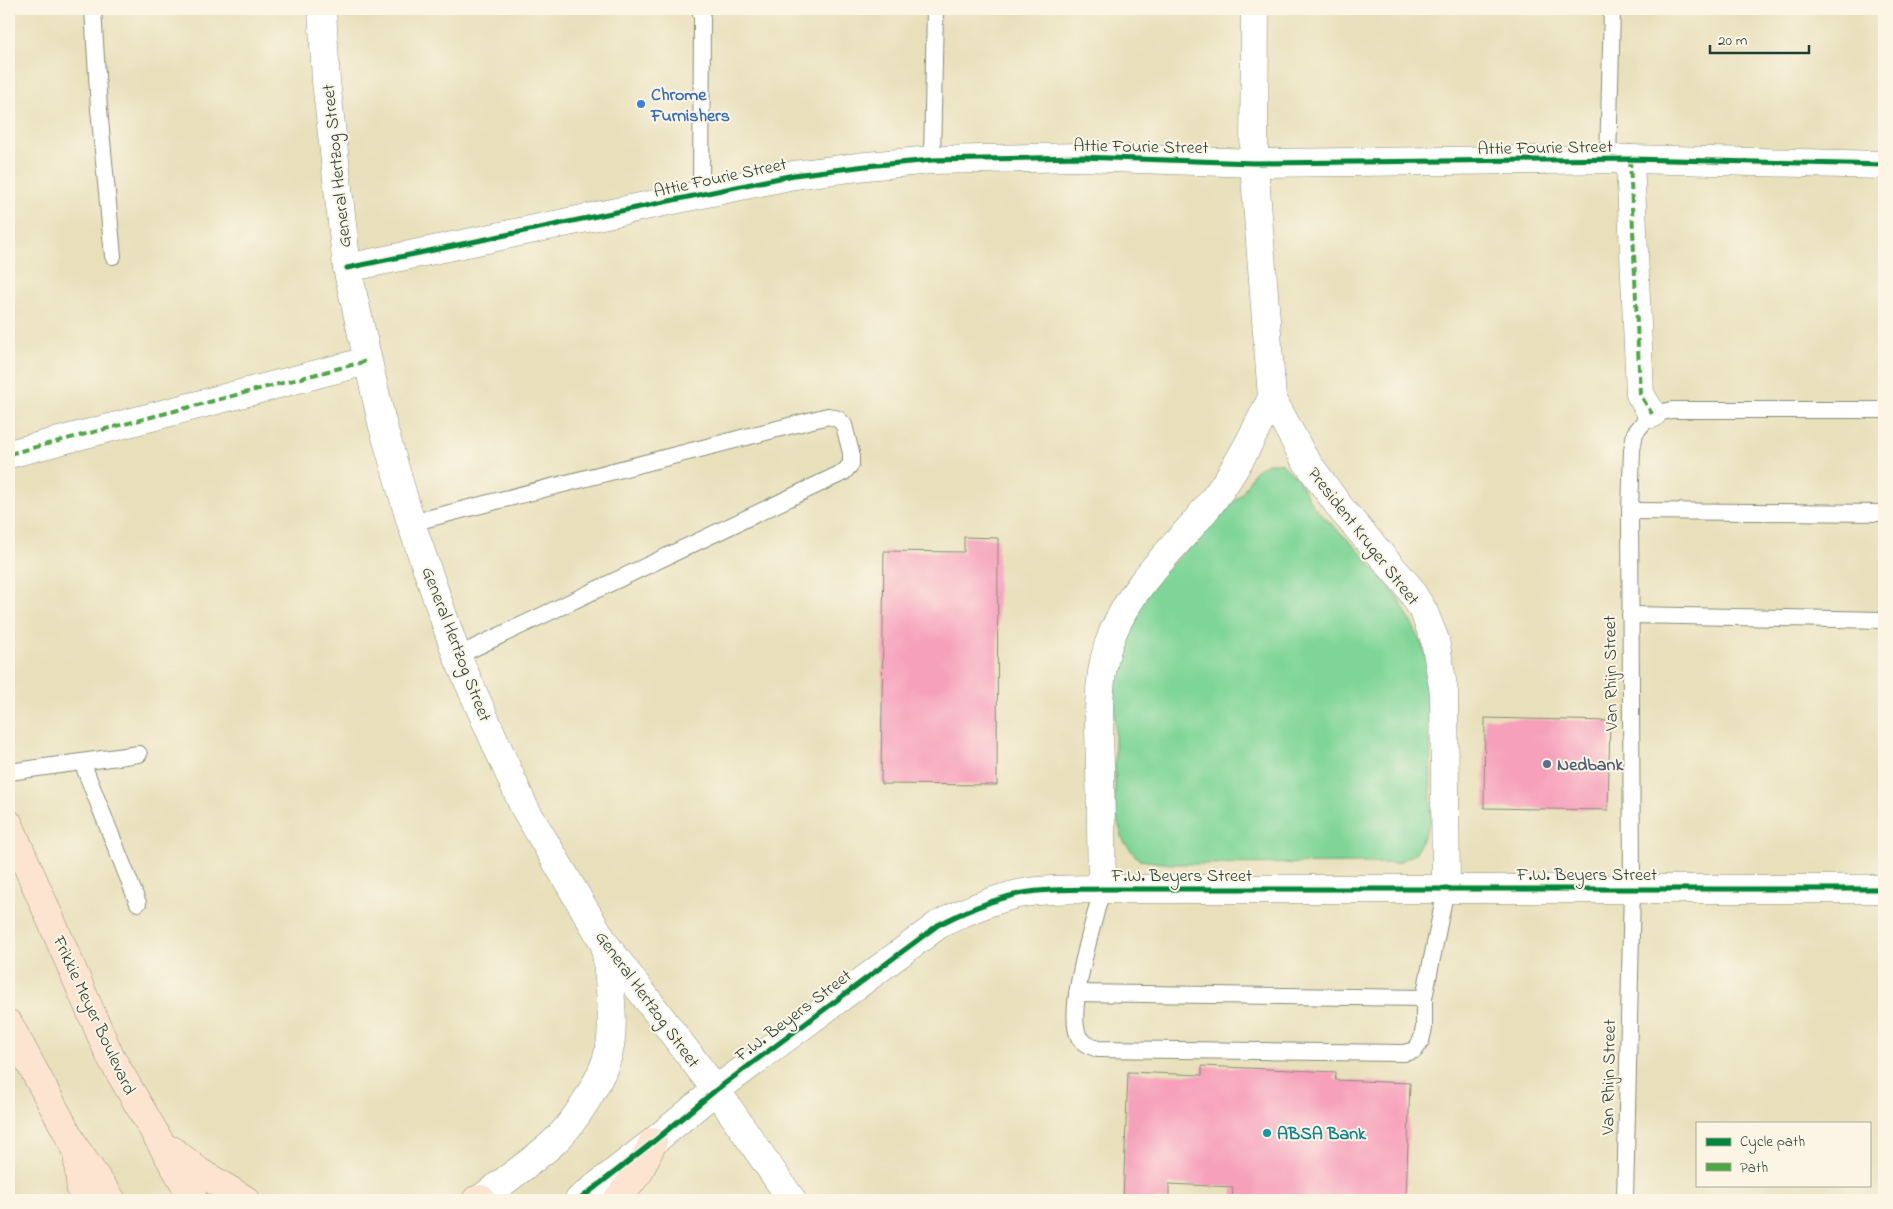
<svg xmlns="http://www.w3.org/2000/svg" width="1893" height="1209" font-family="'Indie Flower',sans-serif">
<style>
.green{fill:#7fd598;stroke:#4f8966}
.building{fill:#f6a0bc}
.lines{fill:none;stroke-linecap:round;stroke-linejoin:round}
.lane-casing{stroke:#848e78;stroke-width:18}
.street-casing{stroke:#848e78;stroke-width:29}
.secondary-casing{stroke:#848e78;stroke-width:29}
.lane{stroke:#fff;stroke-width:16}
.street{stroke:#fff;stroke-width:28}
.secondary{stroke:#fde4d1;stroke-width:28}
.quiet{stroke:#4fa644;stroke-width:4;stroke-dasharray:8 4;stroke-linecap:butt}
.cycleway-casing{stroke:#fcf5e5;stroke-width:8}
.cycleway{stroke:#00873e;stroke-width:5}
.shop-dot{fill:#3f7fe0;stroke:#fcf5e5;stroke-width:2}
.service-dot{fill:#5c6f8a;stroke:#fcf5e5;stroke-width:2}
.culture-dot{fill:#0f9aa8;stroke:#fcf5e5;stroke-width:2}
.labels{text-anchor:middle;stroke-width:4;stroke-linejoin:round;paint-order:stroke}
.shop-label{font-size:18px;font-weight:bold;fill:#366cbe;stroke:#fcf5e5;text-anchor:start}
.street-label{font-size:18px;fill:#1f3d34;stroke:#fcf5e5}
.service-label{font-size:18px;font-weight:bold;fill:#4e5e75;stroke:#fcf5e5;text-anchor:start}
.culture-label{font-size:18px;font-weight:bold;fill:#0d838f;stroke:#fcf5e5;text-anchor:start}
</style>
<rect width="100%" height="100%" fill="#fcf5e5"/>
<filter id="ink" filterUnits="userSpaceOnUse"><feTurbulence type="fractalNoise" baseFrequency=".02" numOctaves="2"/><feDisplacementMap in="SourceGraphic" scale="10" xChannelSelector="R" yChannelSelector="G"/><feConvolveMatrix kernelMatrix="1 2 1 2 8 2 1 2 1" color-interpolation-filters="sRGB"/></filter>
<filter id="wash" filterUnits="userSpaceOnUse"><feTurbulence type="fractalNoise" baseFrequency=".0096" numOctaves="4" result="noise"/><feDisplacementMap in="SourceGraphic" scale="20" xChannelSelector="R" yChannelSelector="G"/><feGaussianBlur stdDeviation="1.12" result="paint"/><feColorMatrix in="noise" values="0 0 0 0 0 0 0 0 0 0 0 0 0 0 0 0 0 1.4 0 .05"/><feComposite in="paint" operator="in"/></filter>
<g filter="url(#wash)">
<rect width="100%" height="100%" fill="#e8e0bb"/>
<path class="green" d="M1267,463h14l16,15 16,28 48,47 36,43 21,40 12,29 1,156 -16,33 -18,9 -226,1 -32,-4 -15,-18 -9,-29v-145l19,-57 27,-36 59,-58 23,-25 11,-20z"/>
<g id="blocks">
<g class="building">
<path d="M964,537l34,1 -1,247 -116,-1 3,-233 80,1z"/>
<path d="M1485,718l125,3 -2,89 -124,-2z"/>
<path d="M1202,1066l134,6 -1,8 75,3 -4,117h-174l1,-13 -64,-3v16h-46l5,-128 74,3z"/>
</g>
</g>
</g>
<g filter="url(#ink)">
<use href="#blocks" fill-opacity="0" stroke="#848e78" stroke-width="1"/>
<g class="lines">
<g class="lane-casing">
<g id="lane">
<path d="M93,9l6,100 14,147"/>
<path d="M700,9l2,9 -1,176"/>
<path d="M932,160l3,-151"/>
<path d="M1608,160l4,-151"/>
<path d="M1630,511l254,2"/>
<path d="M411,523l417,-107 10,3 6,6 7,28v11l-7,8 -387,184"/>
<path d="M1630,615l254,5"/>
<path d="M82,762l56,141"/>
<path d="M9,772l130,-18"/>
<path d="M1102,889c-7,30 -37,122 -23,148 4,7 11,9 19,12l306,4 11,-3 6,-9 3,-13v-30l22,-109"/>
<path d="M1077,993l347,5"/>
<path d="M1625,1200l7,-313 -2,-376 2,-61 3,-17 9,-11 8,-8 20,-4h212"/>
</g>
</g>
<g class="street-casing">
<g id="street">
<path d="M322,9l4,72 21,187 35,155 29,100 46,133 67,151 81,137 111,146 76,110"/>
<path d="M1255,9l-1,154 18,235 32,60 38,52 66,76 16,26 11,28 9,52 2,197"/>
<path d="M1630,159l10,235 12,20"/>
<path d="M347,268l447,-93 72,-9 66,-6 148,-3 174,6 376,-4 254,6"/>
<path d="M9,454l358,-93"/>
<path d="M1102,889c-1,-41 -1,-81 -2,-122 -1,-44 -5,-93 13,-135 22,-53 67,-88 100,-132 24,-31 41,-67 59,-102"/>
<path d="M479,1200c24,-18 50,-36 73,-56 22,-20 50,-64 57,-93 7,-30 -1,-76 -4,-107"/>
<path d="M579,1200l74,-58 63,-52 222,-165c23,-12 46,-22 72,-29 29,-8 62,-6 92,-7h782"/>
</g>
</g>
<g class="secondary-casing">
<g id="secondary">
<path d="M9,824l101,232 84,144"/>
<path d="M9,1024l67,125 36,51"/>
<path d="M172,1150l26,21 48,29"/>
<path d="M77,1152l5,48"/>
<path d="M476,1200l5,-1"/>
<path d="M617,1200l22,-28 14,-30"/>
</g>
</g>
<use href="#lane" class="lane"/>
<use href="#street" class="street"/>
<use href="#secondary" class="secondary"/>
<g class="quiet">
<path d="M1630,159l10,235 12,20"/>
<path d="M9,454l358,-93"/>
</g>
<g class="cycleway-casing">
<g id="cycleway">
<path d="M347,268l447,-93 72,-9 66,-6 148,-3 174,6 376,-4 254,6"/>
<path d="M579,1200l74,-58 63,-52 222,-165c23,-12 46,-22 72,-29 29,-8 62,-6 92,-7h782"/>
</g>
</g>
<use href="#cycleway" class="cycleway"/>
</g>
</g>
<circle class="shop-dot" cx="641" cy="104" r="5"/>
<circle class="service-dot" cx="1547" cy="764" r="5"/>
<circle class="culture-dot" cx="1267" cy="1133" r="5"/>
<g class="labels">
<g class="shop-label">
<text x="651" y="100">Chrome<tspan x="651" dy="21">Furnishers</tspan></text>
</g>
<g class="street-label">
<text transform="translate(1141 146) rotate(1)" y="6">Attie Fourie Street</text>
<text transform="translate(1545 147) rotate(-1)" y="6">Attie Fourie Street</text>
<text transform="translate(336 166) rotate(-96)" y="6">General Hertzog Street</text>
<text transform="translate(720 177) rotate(-12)" y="6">Attie Fourie Street</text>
<text transform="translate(1364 536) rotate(52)" y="6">President Kruger Street</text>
<text transform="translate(457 644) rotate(69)" y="6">General Hertzog Street</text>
<text transform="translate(1610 673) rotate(-91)" y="6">Van Rhijn Street</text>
<text x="1587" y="880">F.W. Beyers Street</text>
<text x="1182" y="881">F.W. Beyers Street</text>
<text transform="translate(648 999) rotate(54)" y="6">General Hertzog Street</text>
<text transform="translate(95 1015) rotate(65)" y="6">Frikkie Meyer Boulevard</text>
<text transform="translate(793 1015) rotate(-37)" y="6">F.W. Beyers Street</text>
<text transform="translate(1608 1077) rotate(-89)" y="6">Van Rhijn Street</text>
</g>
<g class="service-label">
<text x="1557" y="770">Nedbank</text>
</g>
<g class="culture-label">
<text x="1277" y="1139">ABSA Bank</text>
</g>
</g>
<rect width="1893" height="1209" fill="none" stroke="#fcf5e5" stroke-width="30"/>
<rect x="1696" y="1122" width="175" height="65" fill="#fcf5e5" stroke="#a4ab9e"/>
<rect x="1706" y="1138" width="25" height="8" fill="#00873e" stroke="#a4ab9e"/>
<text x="1740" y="1146" font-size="15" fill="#1f3d34">Cycle path</text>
<rect x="1706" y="1163" width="25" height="8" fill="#4fa644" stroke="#a4ab9e"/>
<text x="1740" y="1172" font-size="15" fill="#1f3d34">Path</text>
<path d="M1710 45v8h99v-8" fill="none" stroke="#1f3d34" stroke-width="2.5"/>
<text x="1718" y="45" font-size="15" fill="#1f3d34" stroke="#fcf5e5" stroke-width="4" paint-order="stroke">20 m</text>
</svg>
